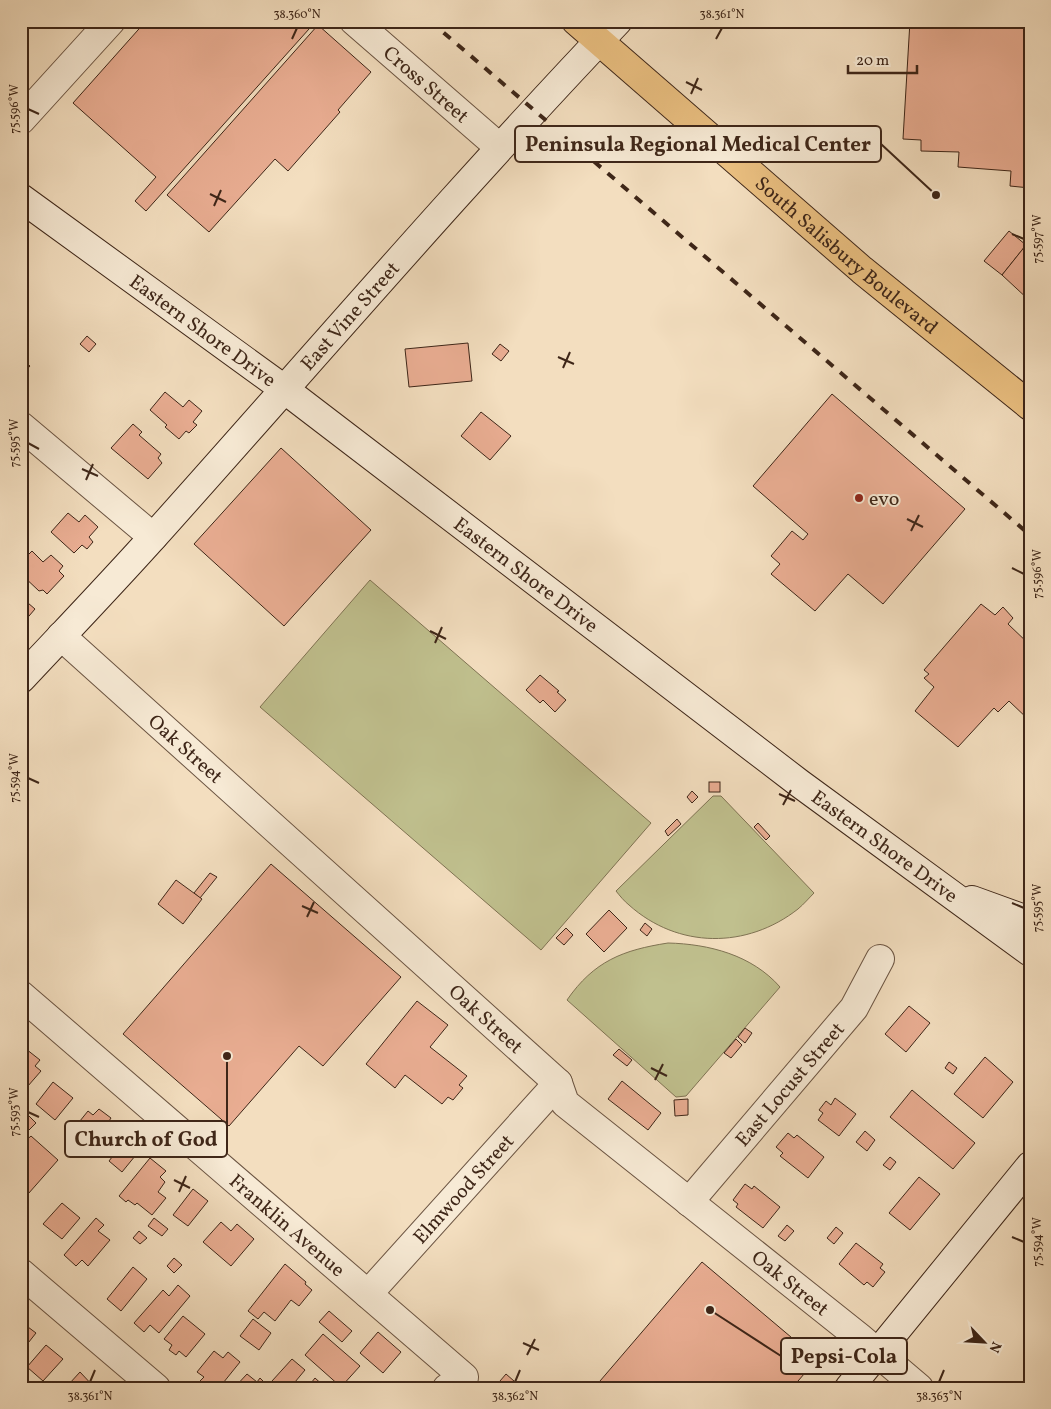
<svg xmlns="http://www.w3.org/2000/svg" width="1051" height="1409" font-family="Vollkorn,serif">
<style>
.green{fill:#c0c08e;stroke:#7f7353}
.building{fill:#e9ad92;stroke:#3e2618}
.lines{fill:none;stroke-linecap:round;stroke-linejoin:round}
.street-casing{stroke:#6b5442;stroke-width:30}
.secondary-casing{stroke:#3e2618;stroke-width:30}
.primary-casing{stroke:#3e2618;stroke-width:30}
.street{stroke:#f7ead5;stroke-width:28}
.secondary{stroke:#f7ead5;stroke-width:28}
.primary{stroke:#eabf80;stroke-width:28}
.rail{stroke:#3e2618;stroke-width:4;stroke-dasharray:9 9;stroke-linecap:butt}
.ticks{fill:none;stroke:#3e2618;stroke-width:2}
.poi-dot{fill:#8f2418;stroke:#f7ead5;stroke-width:2}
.labels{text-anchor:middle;stroke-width:4;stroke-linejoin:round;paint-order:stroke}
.street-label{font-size:20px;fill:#3e2618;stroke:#f7ead5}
.poi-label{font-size:20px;fill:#3e2618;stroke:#f7ead5;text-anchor:start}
.leader{fill:none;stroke:#3e2618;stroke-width:2}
.callout-dot{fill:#3e2618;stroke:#f7ead5;stroke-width:2}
.callout{fill:#f7ead5;stroke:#3e2618;stroke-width:2}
.callout-label{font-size:21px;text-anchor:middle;font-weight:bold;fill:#3e2618}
.neatline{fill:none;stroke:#3e2618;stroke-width:2}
.ticks-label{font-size:12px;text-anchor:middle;fill:#3e2618}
</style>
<rect width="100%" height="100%" fill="#f3debf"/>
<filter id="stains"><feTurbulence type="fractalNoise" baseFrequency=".004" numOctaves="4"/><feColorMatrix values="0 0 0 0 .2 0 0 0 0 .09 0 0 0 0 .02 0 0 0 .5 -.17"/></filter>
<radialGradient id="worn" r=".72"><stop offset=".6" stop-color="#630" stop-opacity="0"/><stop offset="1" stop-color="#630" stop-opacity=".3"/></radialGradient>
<g class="green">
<path d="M370,580l281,243 -110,127 -281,-243z"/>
<path d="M713,796h8l93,97c-5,5 -10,11 -16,16 -51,40 -120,40 -169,-4 -5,-4 -9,-9 -13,-14z"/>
<path d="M668,943c41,1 84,12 112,44l-94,109 -10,1 -109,-97c27,-39 56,-50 101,-57z"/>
</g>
<g class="building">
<path d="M146,21h154l9,8 -163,182 -11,-10 21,-24 -83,-74z"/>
<path d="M910,21h120v167l-20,-2 1,-15 -53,-4 1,-15 -38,-1v-11l-18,-1z"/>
<path d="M318,25l53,47 -33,38 2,2 -52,59 -13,-12 -66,73 -42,-37z"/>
<path d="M1009,231l17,14 -24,30 -18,-14z"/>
<path d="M1030,240v61l-28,-26z"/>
<path d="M87,336l9,8 -7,8 -9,-8z"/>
<path d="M468,343l4,38 -63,6 -4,-38z"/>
<path d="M500,344l9,7 -8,10 -9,-7z"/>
<path d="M22,359l8,7 -9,10v-16z"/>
<path d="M165,392l18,15 6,-7 13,11 -9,11 4,3 -8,8 -3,-2 -7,8 -14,-12 2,-2 -17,-15z"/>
<path d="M832,394l133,115 -82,95 -35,-30 -33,37 -44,-37 9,-10 -9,-8 21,-25 11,9 5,-6 -55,-48z"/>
<path d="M481,412l30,24 -21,24 -29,-24z"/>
<path d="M133,424l9,8 -3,3 22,19 -3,4 4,5 -14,16 -37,-31z"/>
<path d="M281,448l90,82 -87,96 -90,-82z"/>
<path d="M68,513l11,9 6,-7 13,12 -9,10 4,5 -6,7 -5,-4 -8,8 -23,-21z"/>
<path d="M32,551l11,11 8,-7 12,11 -4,5 5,5 -17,18 -4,-4 -4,1 -18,-17v-12z"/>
<path d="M21,597l14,12 -12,14 -2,-1z"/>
<path d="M981,604l14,11 8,-8 10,11 -5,6 22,21v76l-21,-20 -11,11 -4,-4 -36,39 -43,-36 19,-24 -10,-9 5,-4 -5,-4z"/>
<path d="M540,675l19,16 -2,1 9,8 -11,12 -12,-12 -3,3 -14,-13z"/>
<rect x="709" y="782" width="11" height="10"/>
<path d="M692,791l6,6 -6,6 -5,-6z"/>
<path d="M677,819l4,5 -13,12 -3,-5z"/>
<path d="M758,823l12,13 -4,4 -12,-13z"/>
<path d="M271,864l130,113 -78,89 -24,-20 -70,80 -106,-92z"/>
<path d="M210,873l7,4 -17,21 -6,-5z"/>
<path d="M176,880l26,19 -19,25 -25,-20z"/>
<path d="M609,910l18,18 -23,24 -18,-18z"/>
<path d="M645,923l7,6 -5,7 -7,-6z"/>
<path d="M566,928l7,7 -9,10 -8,-7z"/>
<path d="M417,1001l31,24 -18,22 37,29 -8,9 4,3 -10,12 -5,-3 -6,7 -37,-29 -10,13 -29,-24z"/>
<path d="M909,1006l21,17 -24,29 -21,-18z"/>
<path d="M745,1028l7,5 -7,10 -7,-6z"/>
<path d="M736,1039l6,6 -11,13 -7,-5z"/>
<path d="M26,1049l14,11 -5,6 6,5 -20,23v-40z"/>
<path d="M619,1049l13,11 -5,6 -14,-11z"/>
<path d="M985,1057l28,25 -30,36 -29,-24z"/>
<path d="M949,1062l8,6 -4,6 -8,-6z"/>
<path d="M622,1081l39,32 -13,17 -40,-31z"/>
<path d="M53,1082l20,16 -18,22 -19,-16z"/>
<path d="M912,1090l63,53 -22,26 -63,-52z"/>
<path d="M835,1098l21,16 -17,22 -21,-16 5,-7 -4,-3 7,-9 5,4z"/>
<path d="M688,1099v16l-13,1 -1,-16z"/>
<path d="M99,1109l12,9 -4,6 4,3 -22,28 -22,-18 21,-26 5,4z"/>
<path d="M28,1115l8,8 -10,10 -5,-4v-7z"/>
<path d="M865,1131l10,9 -8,11 -11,-9z"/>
<path d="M788,1133l6,5 3,-3 27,22 -16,21 -28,-22 3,-3 -7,-6z"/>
<path d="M130,1134l14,11 -22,27 -13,-11z"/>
<path d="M31,1136l27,24 -37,42v-57z"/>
<path d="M890,1157l6,5 -6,8 -7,-5z"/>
<path d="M150,1158l16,13 -6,6 5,5 -7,10 8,6 -14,17 -15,-12 -2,2 -7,-5 -2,2 -7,-6z"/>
<path d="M919,1177l21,17 -30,36 -21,-17z"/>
<path d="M745,1184l7,5 2,-3 26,21 -17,21 -27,-21 2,-3 -5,-4z"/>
<path d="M193,1189l15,12 -20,25 -15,-11z"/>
<path d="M62,1203l18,15 -18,21 -19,-15z"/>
<path d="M96,1218l8,7 -6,6 12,9 -22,26 -6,-6 -6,6 -12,-11z"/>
<path d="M154,1218l14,11 -6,7 -14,-10z"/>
<path d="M221,1222l10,9 6,-7 17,15 -23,27 -28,-24z"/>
<path d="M787,1225l7,6 -9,10 -7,-5z"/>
<path d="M836,1227l7,6 -9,11 -7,-6z"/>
<path d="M139,1231l8,7 -7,6 -7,-6z"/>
<path d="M856,1243l27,21 -3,4 5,4 -12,15 -6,-5 -3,3 -25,-21z"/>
<path d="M174,1258l8,7 -8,8 -7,-7z"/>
<path d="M702,1262l115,97 -25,29h-198z"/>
<path d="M285,1264l21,18 -1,2 7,6 -13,16 -8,-6 -16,21 -11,-9 -6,7 -10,-8z"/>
<path d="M133,1267l14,12 -26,32 -14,-12z"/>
<path d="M178,1285l12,11 -31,37 -9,-8 -6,7 -10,-9 29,-33 6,6z"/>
<path d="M329,1311l23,20 -10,11 -23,-20z"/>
<path d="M183,1316l22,18 -19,23 -7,-6 -3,4 -7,-5 3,-5 -8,-6z"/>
<path d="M253,1319l18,14 -12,17 -19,-14z"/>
<path d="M24,1324l12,9 -15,19v-26h1z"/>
<path d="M378,1332l23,20 -18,21 -23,-20z"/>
<path d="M323,1334l37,32 -19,21 -36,-32z"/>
<path d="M46,1345l17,14 -20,22 -16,-14z"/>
<path d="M214,1351l9,7 5,-6 12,10 -21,26 -8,-6 -4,5 -7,-6 4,-4 -7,-5z"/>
<path d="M292,1359l13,11 -15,18h-10l-8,-7z"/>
<path d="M80,1372l15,16h-30l4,-4z"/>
<path d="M247,1374l10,8 3,-4 9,9 -35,1z"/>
<path d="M506,1374l16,14h-28z"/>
<path d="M315,1378l11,10h-19z"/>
</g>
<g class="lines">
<g class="street-casing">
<g id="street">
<path id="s1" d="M354,21l145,126"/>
<path d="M21,120l90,-99"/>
<path d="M21,426l132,111"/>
<path id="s2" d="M61,636l497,447 7,20 294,234 60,51"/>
<path id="s3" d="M21,995l443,382 -17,11"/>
<path id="s4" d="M689,1202l165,-194 26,-49"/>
<path d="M21,1273l135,115"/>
<path id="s5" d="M368,1294l190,-211"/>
</g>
</g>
<g class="secondary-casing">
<g id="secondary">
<path id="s6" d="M21,198l263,191 515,394 231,169"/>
<path id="s7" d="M21,679c45,-48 90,-95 134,-144 154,-172 304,-347 463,-514"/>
<path d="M972,900l58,21"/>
<path d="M849,1388l181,-222"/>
</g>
</g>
<g class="primary-casing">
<g id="primary">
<path id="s8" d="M576,21l286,249 168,136"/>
</g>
</g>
<use href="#street" class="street"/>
<use href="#secondary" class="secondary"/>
<use href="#primary" class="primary"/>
<path class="rail" d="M430,21l600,514"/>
</g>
<path class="ticks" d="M292,39l5,-11M716,39l6,-11M686,82l16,8M691,94l7,-16M28,109l11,5M210,194l16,8M214,206l7,-16M1012,234l12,5M558,357l16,7M563,368l7,-16M28,443l11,6M82,469l16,7M86,480l7,-16M907,519l16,8M911,531l8,-16M1012,568l12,6M430,631l16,8M435,643l7,-16M28,778l11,5M779,794l16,7M783,805l8,-15M1012,903l12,5M302,906l16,7M307,917l7,-15M651,1068l16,8M655,1080l8,-16M28,1112l11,5M174,1180l16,8M179,1192l7,-16M1012,1237l12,5M523,1343l16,7M527,1355l8,-16M90,1382l5,-12M515,1382l5,-12M939,1382l5,-12"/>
<circle class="poi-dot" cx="859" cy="498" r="5"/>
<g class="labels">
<g class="street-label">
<text dy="7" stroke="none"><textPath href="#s1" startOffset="96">Cross Street</textPath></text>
<text dy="7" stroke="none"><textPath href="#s8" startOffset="358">South Salisbury Boulevard</textPath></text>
<text dy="7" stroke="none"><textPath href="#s7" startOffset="490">East Vine Street</textPath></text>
<text dy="7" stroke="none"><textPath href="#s6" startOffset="225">Eastern Shore Drive</textPath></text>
<text dy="7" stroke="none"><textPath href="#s6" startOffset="630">Eastern Shore Drive</textPath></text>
<text dy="7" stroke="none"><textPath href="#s2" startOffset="168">Oak Street</textPath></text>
<text dy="7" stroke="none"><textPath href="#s6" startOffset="1080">Eastern Shore Drive</textPath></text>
<text dy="7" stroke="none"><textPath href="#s2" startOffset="572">Oak Street</textPath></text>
<text dy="7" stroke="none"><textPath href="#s4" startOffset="155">East Locust Street</textPath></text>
<text dy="7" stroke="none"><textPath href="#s5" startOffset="142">Elmwood Street</textPath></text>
<text dy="7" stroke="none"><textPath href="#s3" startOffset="352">Franklin Avenue</textPath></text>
<text dy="7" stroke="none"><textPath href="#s2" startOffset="978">Oak Street</textPath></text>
</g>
<g class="poi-label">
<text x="869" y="505">evo</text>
</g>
</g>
<path class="leader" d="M936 195L881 144M227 1056L227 1139M710 1310L781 1356"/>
<g class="callout-dot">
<circle cx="936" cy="195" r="5"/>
<circle cx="227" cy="1056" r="5"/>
<circle cx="710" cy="1310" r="5"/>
</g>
<g class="callout">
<rect x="515" y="126" width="366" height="36" rx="5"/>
<rect x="65" y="1121" width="162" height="36" rx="5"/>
<rect x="781" y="1338" width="126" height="36" rx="5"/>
</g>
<g class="callout-label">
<text x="698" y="151">Peninsula Regional Medical Center</text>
<text x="146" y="1146">Church of God</text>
<text x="844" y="1363">Pepsi-Cola</text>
</g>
<rect width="1051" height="1409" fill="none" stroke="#f3debf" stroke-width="55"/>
<g transform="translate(984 1342) rotate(115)" stroke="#f7ead5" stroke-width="4" paint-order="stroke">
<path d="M0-4L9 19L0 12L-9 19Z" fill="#3e2618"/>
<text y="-8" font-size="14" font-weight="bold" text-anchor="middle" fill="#3e2618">N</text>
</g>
<path d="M848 65v8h69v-8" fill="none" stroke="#3e2618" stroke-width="2.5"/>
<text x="856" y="65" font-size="15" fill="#3e2618" stroke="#f7ead5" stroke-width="4" paint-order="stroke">20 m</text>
<rect x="28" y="28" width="996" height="1354" class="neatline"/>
<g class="ticks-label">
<text x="297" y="18">38.360°N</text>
<text x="722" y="18">38.361°N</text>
<text transform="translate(14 109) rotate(-90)" y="4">75.596°W</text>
<text transform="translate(1037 239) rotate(-90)" y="4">75.597°W</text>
<text transform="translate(14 443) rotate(-90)" y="4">75.595°W</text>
<text transform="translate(1037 574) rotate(-90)" y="4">75.596°W</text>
<text transform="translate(14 778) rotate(-90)" y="4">75.594°W</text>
<text transform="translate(1037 908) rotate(-90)" y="4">75.595°W</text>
<text transform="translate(14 1112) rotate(-90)" y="4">75.593°W</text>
<text transform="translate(1037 1242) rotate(-90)" y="4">75.594°W</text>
<text x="90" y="1400">38.361°N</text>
<text x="515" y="1400">38.362°N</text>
<text x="939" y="1400">38.363°N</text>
</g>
<rect width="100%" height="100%" filter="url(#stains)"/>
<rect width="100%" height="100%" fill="url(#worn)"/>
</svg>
